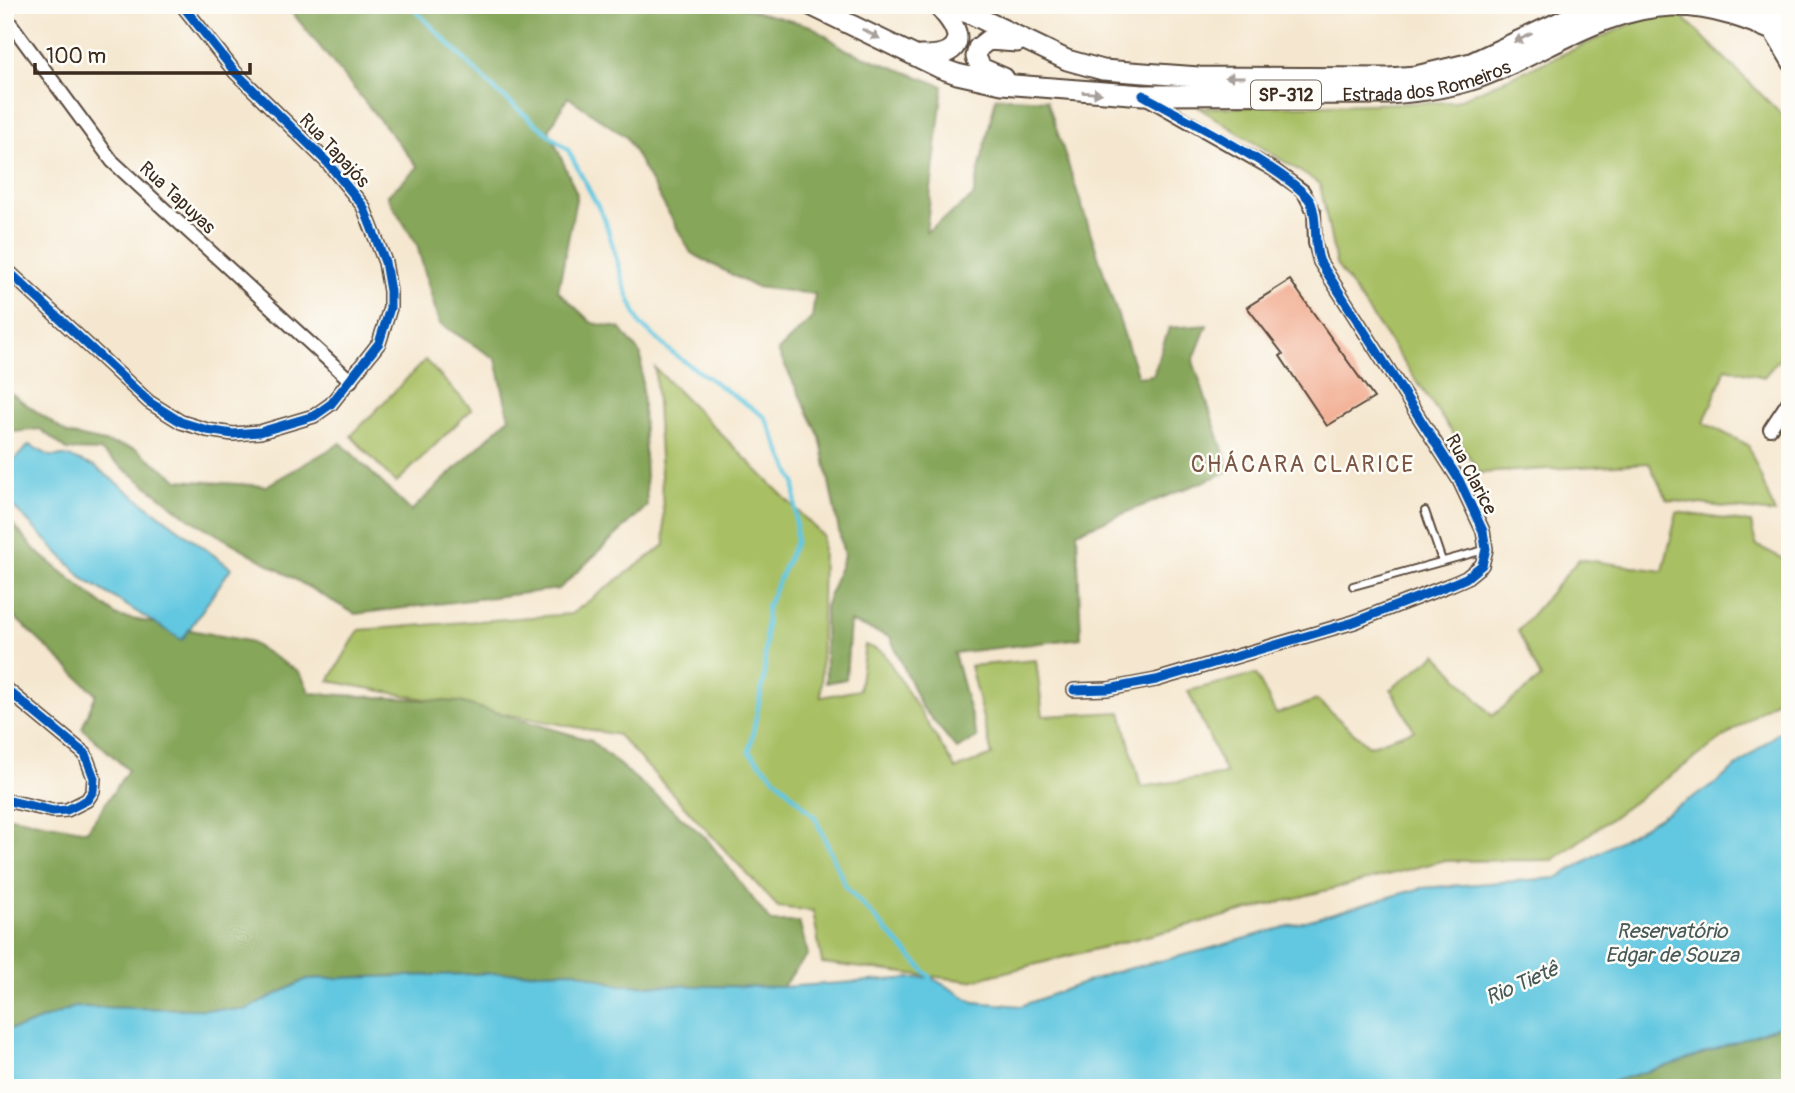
<svg xmlns="http://www.w3.org/2000/svg" width="1795" height="1093" font-family="Pangolin,sans-serif">
<style>
.green{fill:#a8bf64;stroke:#727441;stroke-width:2}
.forest{fill:#86a65a;stroke:#60683c;stroke-width:2}
.water{fill:#62c7e0;stroke:#4e787f;stroke-width:2}
.lines{fill:none;stroke-linecap:round;stroke-linejoin:round}
.stream{stroke:#62c7e0;stroke-width:4.5}
.building{fill:#f1a78a}
.service-casing{stroke:#574639;stroke-width:10}
.minor-casing{stroke:#574639;stroke-width:16}
.primary-casing{stroke:#574639;stroke-width:23}
.service{stroke:#fff;stroke-width:6}
.minor{stroke:#fff;stroke-width:12}
.primary{stroke:#fff;stroke-width:19}
.cycleway-casing{stroke:#fdfcf7;stroke-width:13}
.cycleway{stroke:#0057b8;stroke-width:9}
.oneway{fill:#a79f9a}
.labels{text-anchor:middle;stroke-width:5;stroke-linejoin:round;paint-order:stroke}
.shield{fill:#fdfcf7;stroke:#75695f;stroke-width:2}
.shield-label{font-size:18px;font-weight:bold;fill:#3b2a1e}
.street-label{font-size:19px;fill:#3b2a1e;stroke:#fdfcf7}
.water-label{font-size:21px;font-style:italic;fill:#475958;stroke:#fdfcf7}
.quarter-label{font-size:23px;letter-spacing:2px;fill:#7b5644;stroke:#fdfcf7}
</style>
<rect width="100%" height="100%" fill="#fdfcf7"/>
<filter id="ink" filterUnits="userSpaceOnUse"><feTurbulence type="fractalNoise" baseFrequency=".0143" numOctaves="2"/><feDisplacementMap in="SourceGraphic" scale="14" xChannelSelector="R" yChannelSelector="G"/><feConvolveMatrix kernelMatrix="1 2 1 2 8 2 1 2 1" color-interpolation-filters="sRGB"/></filter>
<filter id="wash" filterUnits="userSpaceOnUse"><feTurbulence type="fractalNoise" baseFrequency=".00686" numOctaves="4" result="noise"/><feDisplacementMap in="SourceGraphic" scale="28" xChannelSelector="R" yChannelSelector="G"/><feGaussianBlur stdDeviation="1.57" result="paint"/><feColorMatrix in="noise" values="0 0 0 0 0 0 0 0 0 0 0 0 0 0 0 0 0 1.4 0 .05"/><feComposite in="paint" operator="in"/></filter>
<g filter="url(#wash)">
<rect width="100%" height="100%" fill="#f5e7cf"/>
<g class="green">
<path d="M1672,6l118,117v223l-26,31 -38,-9 -22,55 44,22 27,68 -108,-13 -18,-37 -169,10 -144,-209 -16,-80 -121,-76 255,-6z"/>
<path d="M425,360l47,49 -76,74 -45,-47z"/>
<path d="M655,368l168,168 -2,161 38,-7 6,-45 18,7 73,117 36,-14 -22,-89 66,-6 7,56 78,-4 20,75 85,-13 -38,-83 68,-17 20,40 41,-14 52,46 45,-16 -23,-41 46,-35 55,62 49,-38 -23,-47 61,-72 84,12 14,-59 74,11 5,22 34,17v128l-237,170 -111,1 -472,120 -148,-18 -9,-52 -35,-4 -160,-172 -289,-54 30,-51 212,-16 94,-69z"/>
</g>
<g class="forest">
<path d="M286,5h446l79,21 36,24 96,36 -17,146 47,-35 23,-100 51,3 91,277 15,-2 16,-47 38,-3 -14,36 37,110 -153,61 4,106 -127,15 23,85 -20,11 -36,-43 -31,-69 -40,-15 -4,57 -20,4 -1,-76 19,-51 -24,-119 -42,-86 34,-33 3,-24 -60,-7 -64,-34 -65,-116 -58,-40 -19,33 28,64 -19,97 34,32 28,5 21,27 6,151 -88,83 -204,25 -165,-95 -89,-68 -34,-1 -27,-21 -35,4v-44l63,45 68,15 43,31 87,6 75,-43 70,68 98,-93 -13,-59 -57,-36 -22,-78 -30,-49 31,-29z"/>
<path d="M5,515l31,36 81,65 131,25 52,32 10,20 150,9 130,38 116,98 65,84h28l9,32 -26,33 -164,-2 -43,-14 -268,8 -62,31 -170,-3 -55,21 -15,1v-213l82,15 41,-61 -46,-42 14,-34 -91,-86z"/>
<path d="M1790,1022v66h-200l90,-26z"/>
</g>
<g class="water">
<path d="M29,445l21,11h16l28,10 137,102 -49,72 -98,-61 -79,-81v-37l10,-2z"/>
<path d="M1790,723v299l-110,40 -90,26h-1585v-59l15,-1 55,-21 170,3 62,-31 268,-8 43,14 164,2 148,-10 44,25 47,4 90,-33 94,-23 216,-62 136,-10 158,-94z"/>
</g>
<g class="lines">
<path class="stream" d="M410,5l85,85 73,60 37,70 20,68 15,36 35,31 90,62 30,66 1,58 -29,66 -3,71 -15,74 66,65 31,70 84,90 1,6"/>
</g>
<g id="blocks">
<path class="building" d="M1290,280l84,118 -47,28 -47,-70 3,-2 -36,-47z"/>
</g>
</g>
<g filter="url(#ink)">
<use href="#blocks" fill-opacity="0" stroke="#574639" stroke-width="2"/>
<g class="lines">
<g class="service-casing">
<g id="service">
<path d="M1425,511l17,50"/>
<path d="M1353,586l131,-36"/>
</g>
</g>
<g class="minor-casing">
<g id="minor">
<path d="M5,16l107,145 239,220"/>
<path d="M1769,30l21,35"/>
<path d="M5,268l144,134 32,20 26,8 26,4 27,-2 54,-16 17,-12 48,-61 11,-35v-17l-5,-29 -22,-56 -36,-44 -92,-90 -53,-67"/>
<path d="M1770,429l20,-30"/>
<path d="M5,688l80,66 9,24 -1,13 -6,9 -20,10 -14,1 -48,-11"/>
<path d="M1074,690l34,-1 48,-9 198,-58 98,-38 14,-6 16,-13 4,-16 -3,-18 -24,-51 -139,-218 -5,-19 -1,-31 -11,-21 -29,-21 -129,-73"/>
</g>
</g>
<g class="primary-casing">
<g id="primary">
<path id="s1" d="M810,5l130,63 17,6 45,10 141,11 246,-1c30,-2 60,-6 89,-16 64,-23 123,-70 194,-72 41,-1 81,15 118,32"/>
<path d="M944,5l29,10 94,45 36,10 96,7 190,1 27,-2 55,-13 125,-58"/>
<path d="M1754,5l36,14"/>
<path d="M920,56c46,1 46,-22 17,-51"/>
<path d="M1004,78l-23,-10 -5,-11 2,-9 10,-8 29,2"/>
</g>
</g>
<use href="#service" class="service"/>
<use href="#minor" class="minor"/>
<use href="#primary" class="primary"/>
<g class="cycleway-casing">
<g id="cycleway">
<path d="M5,268l144,134 32,20 26,8 26,4 27,-2 54,-16 17,-12 48,-61 11,-35v-17l-5,-29 -22,-56 -36,-44 -92,-90 -53,-67"/>
<path d="M5,688l80,66 9,24 -1,13 -6,9 -20,10 -14,1 -48,-11"/>
<path d="M1074,690l34,-1 48,-9 198,-58 98,-38 14,-6 16,-13 4,-16 -3,-18 -24,-51 -139,-218c-8,-19 -1,-40 -9,-59 -13,-28 -136,-89 -168,-108"/>
</g>
</g>
<use href="#cycleway" class="cycleway"/>
</g>
<defs><path id="oneway-solid" d="M-6-.8H1V-3.2L6.5 0L1 3.2V.8H-6Z" transform="scale(1.75)"/></defs>
<g class="oneway">
<use href="#oneway-solid" transform="translate(871 34) rotate(28)"/>
<use href="#oneway-solid" transform="translate(1523 38) rotate(155)"/>
<use href="#oneway-solid" transform="translate(1235 77) rotate(-180)"/>
<use href="#oneway-solid" transform="translate(1092 93) rotate(4)"/>
</g>
</g>
<g class="labels">
<rect class="shield" x="1251" y="80.5" width="70" height="29" rx="5"/>
<g class="shield-label">
<text x="1286" y="101">SP-312</text>
</g>
<g class="street-label">
<text dy="7" stroke="none"><textPath href="#s1" startOffset="635">Estrada dos Romeiros</textPath></text>
<text transform="translate(335 150) rotate(47)" y="7">Rua Tapajós</text>
<text transform="translate(178 197) rotate(43)" y="7">Rua Tapuyas</text>
<text transform="translate(1472 474) rotate(62)" y="7">Rua Clarice</text>
</g>
<g class="water-label">
<text x="1672" y="938">Reservatório<tspan x="1672" dy="24">Edgar de Souza</tspan></text>
<text transform="translate(1522 983) rotate(-24)" y="7">Rio Tietê</text>
</g>
<g class="quarter-label">
<text x="1303" y="472">CHÁCARA CLARICE</text>
</g>
</g>
<rect width="1795" height="1093" fill="none" stroke="#fdfcf7" stroke-width="28"/>
<path d="M35 63v10h215v-10" fill="none" stroke="#3b2a1e" stroke-width="3.5"/>
<text x="46" y="63" font-size="21" fill="#3b2a1e" stroke="#fdfcf7" stroke-width="5" paint-order="stroke">100 m</text>
</svg>
